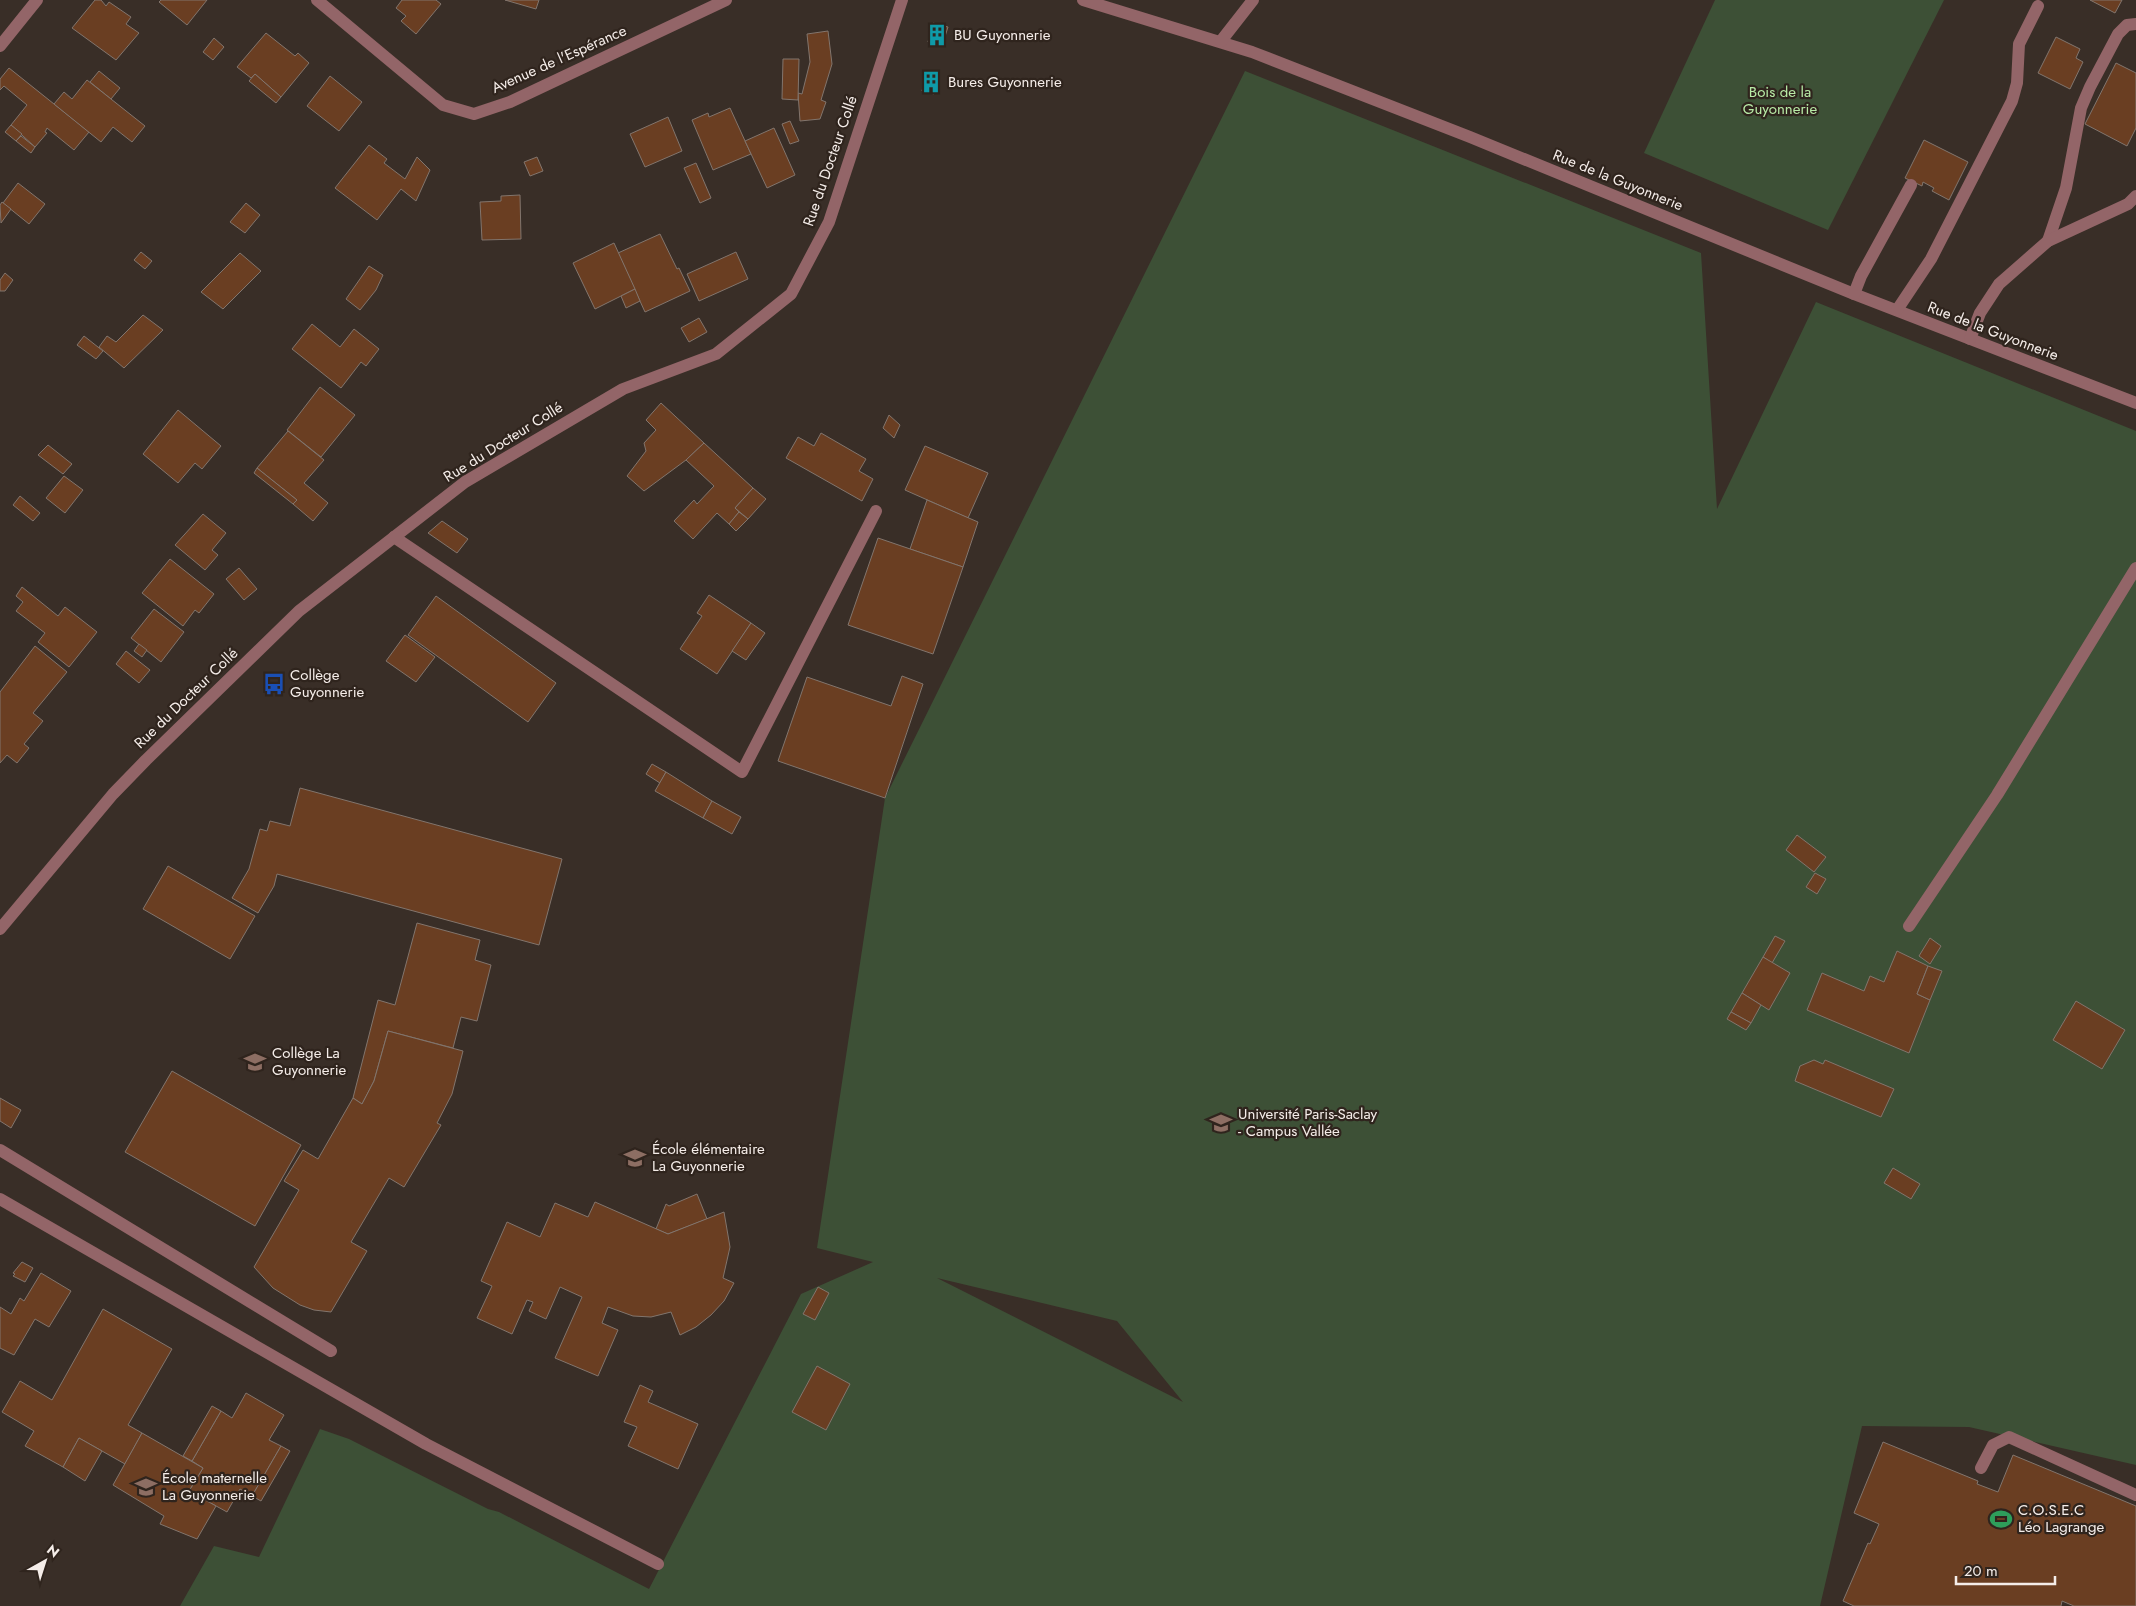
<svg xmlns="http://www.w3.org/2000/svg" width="2136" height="1606" font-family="Jost,sans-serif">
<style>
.green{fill:#3d5036;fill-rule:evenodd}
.building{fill:#6a3e22;stroke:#82756d}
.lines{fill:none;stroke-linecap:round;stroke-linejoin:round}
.minor{stroke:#936568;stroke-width:12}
.labels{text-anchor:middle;stroke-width:4.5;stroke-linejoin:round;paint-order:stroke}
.poi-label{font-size:15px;fill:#f5ede9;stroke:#2f241d;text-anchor:start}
.street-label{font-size:15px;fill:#f5ede9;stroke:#2f241d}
.park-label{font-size:15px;fill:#b8eaa6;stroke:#2f241d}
</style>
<rect width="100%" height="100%" fill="#392e27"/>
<g class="green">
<path d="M1715,0h229l-116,230 -184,-77z"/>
<path d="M1245,71l456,182 16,256 99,-207 320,129v1034l-167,-38 -107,-1 -42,180h-1640l34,-60 45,11 61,-128 29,10 139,70 11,3 150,77 152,-295 72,-32 -56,-14 68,-450zM937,1278l180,43 66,81z"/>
</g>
<g class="building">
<path d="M95,0h6l5,6 3,-4 22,15 -5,7 13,9 -23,27 -44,-32z"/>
<path d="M161,0h46l-20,25 -28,-23z"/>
<path d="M402,0h34l5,4 -25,30 -15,-13 5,-5 -10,-8z"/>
<path d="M505,0h34l-3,9z"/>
<path d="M2090,0h32l-7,13z"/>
<path d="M933,23l15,4 -6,19 -14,-4z"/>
<path d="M828,31l4,33 -11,36 5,2 -6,17 -20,2 -2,-28 4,1 8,-32 -3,-28z"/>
<path d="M266,33l29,23 3,-3 11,10 -28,34 -26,-23 -4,4 -14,-11z"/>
<path d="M2056,37l24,12 -4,9 7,4 -13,27 -32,-16z"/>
<path d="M214,38l10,9 -11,13 -10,-8z"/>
<path d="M783,59h16l-1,41 -16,-1z"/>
<path d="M2116,63l20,10v55l-9,18 -42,-22z"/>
<path d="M9,68l80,64 -15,18 -27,-22 -2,4 2,1 -12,14 -24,-22 16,-20 -23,-19 -4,4v-11z"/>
<path d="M99,71l21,17 -9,11 -21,-17z"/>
<path d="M927,71l12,3 -5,20 -12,-3z"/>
<path d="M255,74l26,23 -5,6 -27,-22z"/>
<path d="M330,76l32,26 -23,29 -32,-25z"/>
<path d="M87,80l58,46 -13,16 -19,-15 -12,15 -47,-38 10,-12 8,7z"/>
<path d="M730,108l21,46 -38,16 -21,-50 16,-7 1,4z"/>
<path d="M668,117l14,34 -37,16 -15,-33z"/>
<path d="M790,121l9,20 -9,3 -8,-20z"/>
<path d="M11,125l11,9 -6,7 -11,-9z"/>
<path d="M774,128l21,47 -28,13 -22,-47z"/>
<path d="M21,136l14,11 -4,6 -15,-12z"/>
<path d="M1924,140l44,22 -19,38 -17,-9 2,-3 -11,-6 -1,4 -17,-8z"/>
<path d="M369,145l18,14 -3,4 21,16 12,-22 13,13 -14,31 -15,-12 -24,31 -42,-32z"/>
<path d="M537,157l6,14 -13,5 -6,-14z"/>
<path d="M696,163l15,35 -11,5 -16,-35z"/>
<path d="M18,183l27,21 -16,20 -26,-21z"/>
<path d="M520,195l1,44 -39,1 -2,-38 21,-1v-5z"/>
<path d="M2,202l9,7 -10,14 -1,-18z"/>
<path d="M246,203l14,12 -15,18 -15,-11z"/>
<path d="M660,234l17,35 2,-1 11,23 -45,21 -27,-59z"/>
<path d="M614,243l21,46 -40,20 -22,-46z"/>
<path d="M141,252l11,9 -7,8 -11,-9z"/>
<path d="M736,252l12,27 -49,22 -12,-27z"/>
<path d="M240,253l21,18 -38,38 -22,-17z"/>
<path d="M369,266l14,9 -7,15 -16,20 -14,-11z"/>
<path d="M5,273l8,7 -8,11h-5v-11z"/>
<path d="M635,289l5,12 -14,7 -5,-12z"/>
<path d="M143,315l20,15 -39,38 -25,-21 8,-11 9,6z"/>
<path d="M699,318l8,14 -18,10 -8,-14z"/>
<path d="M312,324l28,23 14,-18 25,20 -13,17 -5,-4 -20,26 -49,-39z"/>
<path d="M84,336l19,15 -7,8 -19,-14z"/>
<path d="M320,387l35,28 -34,42 -34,-27z"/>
<path d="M661,403l43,40 -18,17 -42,31 -17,-15 19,-25 -2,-8 12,-13 -10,-10z"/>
<path d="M178,410l43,36 -19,23 -7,-6 -17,20 -35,-29z"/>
<path d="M889,415l11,10 -6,13 -11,-10z"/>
<path d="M288,431l36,29 -20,23 24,20 -15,18 -20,-17 4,-4 -40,-32z"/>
<path d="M821,433l45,26 -7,12 14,8 -11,22 -76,-43 12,-21 16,9z"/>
<path d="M704,443l49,45 -18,20 4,4 -10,12 -12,-11 -24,26 -19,-18 20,-21 3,4 17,-18 -28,-26z"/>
<path d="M48,445l24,19 -9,10 -25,-19z"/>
<path d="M925,446l63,27 -20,45 -63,-28z"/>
<path d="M257,468l40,32 -4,4 -39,-31z"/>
<path d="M64,476l19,14 -18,23 -19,-15z"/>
<path d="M753,488l13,11 -18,20 -13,-11z"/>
<path d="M20,496l20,17 -7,8 -20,-16z"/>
<path d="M927,500l51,22 -15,45 -53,-18z"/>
<path d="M739,512l9,7 -12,12 -7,-7z"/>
<path d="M203,514l23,19 -14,17 6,5 -13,15 -30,-25z"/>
<path d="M442,521l26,18 -11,14 -29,-20z"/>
<path d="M878,538l85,29 -30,87 -85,-29z"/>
<path d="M170,559l44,35 -15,19 -4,-3 -12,16 -41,-33z"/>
<path d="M239,568l18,21 -13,11 -18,-21z"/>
<path d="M22,587l36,29 7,-9 32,25 -28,35 -31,-25 7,-9 -29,-22 7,-9 -7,-6z"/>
<path d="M709,595l42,28 -34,51 -37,-25 22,-33 -5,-3z"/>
<path d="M436,596l120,87 -28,39 -120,-87z"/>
<path d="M154,609l30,23 -23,30 -30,-24z"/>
<path d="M751,623l14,10 -19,27 -14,-9z"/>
<path d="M405,635l30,22 -19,25 -30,-21z"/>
<path d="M139,644l8,6 -5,7 -8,-6z"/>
<path d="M35,646l32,26 -34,41 10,8 -19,23 5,4 -12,15 -10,-8 -7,8v-71z"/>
<path d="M126,651l24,19 -11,13 -23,-19z"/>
<path d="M902,676l21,8 -38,114 -107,-37 29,-84 84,29z"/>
<path d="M652,764l14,8 -6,11 -14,-9z"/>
<path d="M666,772l46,29 -9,17 -48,-27z"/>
<path d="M300,788l262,71 -23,86 -262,-71 -3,12 -16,27 -26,-15 17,-29 11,-40 7,2 3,-10 20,5z"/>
<path d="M712,801l29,16 -9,17 -29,-16z"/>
<path d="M1797,835l29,22 -12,15 -28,-22z"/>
<path d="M168,866l87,50 -25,43 -87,-50z"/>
<path d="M1815,873l11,6 -9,15 -11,-7z"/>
<path d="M417,923l63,17 -5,20 16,5 -14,56 -16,-4 -8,31 -65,-17 -14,50 -12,23 -9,-6 25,-98 17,5z"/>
<path d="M1775,936l10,5 -13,22 -9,-6z"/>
<path d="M1930,938l11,8 -11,18 -11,-8z"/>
<path d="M1897,951l31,15 -11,28 13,6 -21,53 -102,-43 15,-37 42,18 6,-15 14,6z"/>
<path d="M1763,957l27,16 -21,37 -27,-17z"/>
<path d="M1928,966l14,5 -12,29 -13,-6z"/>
<path d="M1742,993l19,12 -10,18 -20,-11z"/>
<path d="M2076,1001l49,29 -23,39 -49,-29z"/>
<path d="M1731,1012l20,11 -5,7 -19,-11z"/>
<path d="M388,1031l75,20 -11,43 -15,29 4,2 -37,62 -15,-9 -38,64 16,9 -36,61 -17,-2 -14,-5 -27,-17 -19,-21 45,-77 -15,-9 19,-31 15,9 35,-61 9,6 12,-23z"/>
<path d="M1814,1060l9,4 2,-4 69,29 -13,28 -86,-36 5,-15z"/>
<path d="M172,1071l129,74 -46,81 -130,-74z"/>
<path d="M0,1098l21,12 -10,18 -11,-7z"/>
<path d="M1893,1168l27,16 -9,15 -27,-16z"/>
<path d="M697,1194l10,25 -39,15 -12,-5 10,-25 3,2z"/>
<path d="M595,1202l73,32 56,-22 6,35 -7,31 11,5 -10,18 -13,14 -15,12 -16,8 -9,-23 -20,5 -18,-1 -25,-9 -6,16 16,7 -20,46 -43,-18 27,-61 -22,-10 -14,32 -17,-8 4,-9 -6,-2 -15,34 -35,-16 15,-32 -11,-5 26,-59 33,15 15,-34 33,14z"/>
<path d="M22,1262l11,6 -8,14 -12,-6 2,-2 -2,-1z"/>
<path d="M41,1273l30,18 -22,36 -14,-8 -21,36 -14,-7v-41l11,7 9,-16 4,3z"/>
<path d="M818,1287l11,6 -14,27 -12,-6z"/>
<path d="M103,1309l69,40 -44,76 14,8 -17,31 -46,-26 -16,29 -38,-21 9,-15 -32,-19 18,-31 32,19z"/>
<path d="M817,1366l33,18 -24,46 -34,-18z"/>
<path d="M640,1385l13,6 -5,11 50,22 -20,45 -50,-23 9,-19 -13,-5z"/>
<path d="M246,1393l38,22 -15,25 12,6 -29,50 -12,-7 -13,23 -38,-21 14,-23 -11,-7 29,-50 11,7z"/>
<path d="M212,1406l9,5 -29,50 -9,-5z"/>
<path d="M142,1433l61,35 -14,23 27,15 -19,33 -37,-15 4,-8 -51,-31z"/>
<path d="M79,1438l23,13 -17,30 -22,-14z"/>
<path d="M1883,1442l95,39 -1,3 21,8 15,-37 123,51v100h-62l-12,-5 -1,5h-207l-11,-5 25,-58 2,1 9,-20 -25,-11z"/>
<path d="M281,1446l9,5 -29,50 -9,-5z"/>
</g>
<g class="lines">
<g class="minor">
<path d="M317,0l126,105 31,9 36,-12 216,-102"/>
<path d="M1083,0l169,52 218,85 384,157 282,109"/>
<path d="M1221,41l32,-41"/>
<path d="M0,46l37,-46"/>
<path d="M2048,241l18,-53 15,-80 9,-21 28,-53 9,-9 9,-1"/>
<path d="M1854,294l7,-18 50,-91"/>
<path d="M1897,310l34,-51 81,-158 5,-18 2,-39 19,-38"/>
<path d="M1970,339l10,-26 19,-29 49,-43 80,-37 8,-8"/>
<path d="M394,537l348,235 134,-261"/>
<path d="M1909,926l88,-131 139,-227"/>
<path d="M0,929l113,-135 33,-34 153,-149 166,-129 158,-93 93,-35 75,-60 38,-72 73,-222"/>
<path d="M0,1150l331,201"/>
<path d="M0,1199l426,245 232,120"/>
<path d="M1981,1468l12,-23 16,-8 127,58"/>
</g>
</g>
<defs>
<g id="building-bare" transform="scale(1.725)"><path d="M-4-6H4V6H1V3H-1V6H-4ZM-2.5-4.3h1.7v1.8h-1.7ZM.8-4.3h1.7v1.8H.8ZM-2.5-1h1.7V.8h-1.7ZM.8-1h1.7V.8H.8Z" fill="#0f9aa8" stroke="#2f241d" stroke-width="2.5" paint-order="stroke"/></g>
<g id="bus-bare" transform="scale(1.725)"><path d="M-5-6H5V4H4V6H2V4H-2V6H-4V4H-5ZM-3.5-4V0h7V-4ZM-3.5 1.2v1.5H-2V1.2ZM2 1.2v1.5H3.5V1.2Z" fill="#1a4fb4" stroke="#2f241d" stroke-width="2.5" paint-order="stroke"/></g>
<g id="school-bare" transform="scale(1.725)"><path d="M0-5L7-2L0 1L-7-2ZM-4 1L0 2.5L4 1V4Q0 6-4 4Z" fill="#8d6e63" stroke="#2f241d" stroke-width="2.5" paint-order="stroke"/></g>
<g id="university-bare" transform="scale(1.725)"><path d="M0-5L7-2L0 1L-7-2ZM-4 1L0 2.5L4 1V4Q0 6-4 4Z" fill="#8d6e63" stroke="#2f241d" stroke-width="2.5" paint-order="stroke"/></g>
<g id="stadium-bare" transform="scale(1.725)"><path d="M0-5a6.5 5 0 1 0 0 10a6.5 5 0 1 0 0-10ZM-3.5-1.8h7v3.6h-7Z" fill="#2e9e5b" stroke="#2f241d" stroke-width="2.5" paint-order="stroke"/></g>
</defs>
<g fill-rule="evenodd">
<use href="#building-bare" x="937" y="35"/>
<use href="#building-bare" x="931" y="82"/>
<use href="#bus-bare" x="274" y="684"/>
<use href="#school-bare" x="255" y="1062"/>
<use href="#university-bare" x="1221" y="1123"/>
<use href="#school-bare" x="635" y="1158"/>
<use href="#school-bare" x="146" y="1487"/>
<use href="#stadium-bare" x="2001" y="1519"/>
</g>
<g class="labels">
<g class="poi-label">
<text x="954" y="40">BU Guyonnerie</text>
<text x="948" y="87">Bures Guyonnerie</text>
<text x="290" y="680">Collège<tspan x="290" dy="17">Guyonnerie</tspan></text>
<text x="272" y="1058">Collège La<tspan x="272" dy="17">Guyonnerie</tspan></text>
<text x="1238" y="1119">Université Paris-Saclay<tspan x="1238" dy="17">- Campus Vallée</tspan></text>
<text x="652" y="1154">École élémentaire<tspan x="652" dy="17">La Guyonnerie</tspan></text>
<text x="162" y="1483">École maternelle<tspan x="162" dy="17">La Guyonnerie</tspan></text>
<text x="2018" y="1515">C.O.S.E.C<tspan x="2018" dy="17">Léo Lagrange</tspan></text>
</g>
<g class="street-label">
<text transform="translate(559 59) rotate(-24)" y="5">Avenue de l'Espérance</text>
<text transform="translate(830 161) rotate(-71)" y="5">Rue du Docteur Collé</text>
<text transform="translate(1618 180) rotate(22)" y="5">Rue de la Guyonnerie</text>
<text transform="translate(1993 331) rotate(21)" y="5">Rue de la Guyonnerie</text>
<text transform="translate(503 442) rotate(-32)" y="5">Rue du Docteur Collé</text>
<text transform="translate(186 698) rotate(-44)" y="5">Rue du Docteur Collé</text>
</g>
<g class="park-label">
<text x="1780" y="97">Bois de la<tspan x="1780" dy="17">Guyonnerie</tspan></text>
</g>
</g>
<g transform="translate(45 1561) rotate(39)" stroke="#2f241d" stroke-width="4" paint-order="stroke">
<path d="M0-4L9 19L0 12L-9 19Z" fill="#f5ede9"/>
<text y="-8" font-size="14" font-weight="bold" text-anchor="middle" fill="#f5ede9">N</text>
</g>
<path d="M1956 1576v8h99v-8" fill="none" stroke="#f5ede9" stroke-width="2.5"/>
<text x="1964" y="1576" font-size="15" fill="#f5ede9" stroke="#2f241d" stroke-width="4" paint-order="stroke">20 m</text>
</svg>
